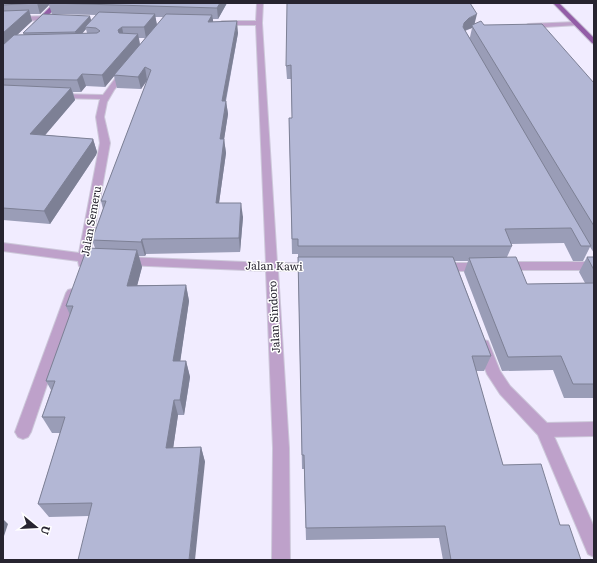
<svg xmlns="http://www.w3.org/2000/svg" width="597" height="563" font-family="Literata,serif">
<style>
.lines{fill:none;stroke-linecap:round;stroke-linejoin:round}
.lane-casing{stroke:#cdc8da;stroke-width:2}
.street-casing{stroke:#cdc8da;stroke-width:2}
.primary-casing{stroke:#cdc8da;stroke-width:2}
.lane{fill:#bea1ca;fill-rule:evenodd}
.street{fill:#bea1ca;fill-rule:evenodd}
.primary{fill:#935da7;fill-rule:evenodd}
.wall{fill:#9a9db7;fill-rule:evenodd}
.shaded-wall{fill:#7d8095}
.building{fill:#b3b7d5;stroke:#7d8095}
.labels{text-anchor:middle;stroke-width:3;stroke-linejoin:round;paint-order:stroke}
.street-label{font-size:11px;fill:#272430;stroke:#fff}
</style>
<rect width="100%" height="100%" fill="#f1ecff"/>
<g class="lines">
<g class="lane-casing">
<path id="lane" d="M594,422v14l-50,1 -5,-2 -3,-5 3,-5 5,-2z"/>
</g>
<g class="street-casing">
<g id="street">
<path d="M257,3h6l-1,20 15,240h36l4,1 2,3 -2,3 -4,1h-35l11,177 1,112h-18l1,-112 -7,-177 -141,-6 -4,-1 -2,-3 2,-3 4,-1 141,6 -10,-238h-34l-3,-2 3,-2h34z"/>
<path d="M3,17l53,-1 3,2 -3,2 -53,1z"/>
<path d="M576,22l2,1v2l-50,3 -3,-2 3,-2z"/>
<path d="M123,68h6l1,2 -16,20 -7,12 -3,15 6,26 -20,112 13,2 2,3 -2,3 -4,1 -10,-1 -2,3h-8l-1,-5 -75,-10v-8l76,10 21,-110 -4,-26 4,-18 -42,-1 -4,-2 4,-2 45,1z"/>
<path d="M503,262h91v8h-91l-4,-1 -2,-3 2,-3z"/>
<path d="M441,263h40l4,1 2,3 -2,3 -4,1h-40l-4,-1 -2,-3 2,-3z"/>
<path d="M72,289l4,1 2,3 -47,139 -3,5 -5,2 -5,-2 -3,-5 51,-139 2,-3z"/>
<path d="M483,340l5,1 12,30 10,15 39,39 45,102v30l-6,-3 -50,-119 -38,-41 -13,-20 -11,-29 2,-4z"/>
</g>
</g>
<g class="primary-casing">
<g id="primary">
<path d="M54,3h7l-24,23h-4v-2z"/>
<path d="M553,3h6l35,35v6l-2,-1z"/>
</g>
</g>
<use href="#lane" class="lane"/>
<use href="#street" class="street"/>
<use href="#primary" class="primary"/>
</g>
<g class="wall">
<path d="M3,3h224l-9,16h-5v3l25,11 -12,68 2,13 -4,25 2,14 -7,50 24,14 -3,35 -94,2 -1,2h-6l3,11 -5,18h49l3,16 -9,60h6l4,16 -6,38h-6l-5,33 28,-1 4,15 -116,54 -40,1 -11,-13 22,-71h-8l-10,-16 9,-27 -5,-9 24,-66 -4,-9 29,-58 -3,-8 11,-31 -2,-8 46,-120 -6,8 -24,-1 -3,-12 -9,11 -19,-1 -5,6h-8l2,8 -30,35 48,4 4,13 -1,3 -46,69 -47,-4zM49,5l3,9 44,1 -5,6 -68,12 1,2h-7l15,-14 -2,-7h10zM155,17h8l-6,8zM86,29l1,4 -5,1zM139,38h6l-5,7z"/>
<path d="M475,23l9,2 110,58v170l-4,-6 -7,14h-10l-9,-18 -53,1 1,2 -5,11 20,27 58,-1 -6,-11 8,-15h7v141h-30l-11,-28 -51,1 -38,-99 4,-11h-13l36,95 -7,15h-8l27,94 57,60 21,35h-138l-4,-22 -133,2 -2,-71h-2l-4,-208v-7h-6l-3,-136h3l-1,-39h-4l-1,-13zM472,28l-2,9v1l-5,-7z"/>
</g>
<g class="shaded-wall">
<path d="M37,3h15h-3v2l-9,9z"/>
<path d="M220,3h7l-9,16 -1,-11z"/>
<path d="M29,10l3,11 -29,27v-15z"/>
<path d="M155,14l2,11 -11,13 -2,-11z"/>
<path d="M477,14l-3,12 -2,1v-2v3l-6,2 -5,5 3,-12 5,-5z"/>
<path d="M212,15l2,11 -6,-4z"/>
<path d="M90,16l2,7 -7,4 1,2 -9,10 -2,-7z"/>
<path d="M237,21l1,12 -15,81 -1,-13z"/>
<path d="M122,27l2,11 -4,3 -2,-11z"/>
<path d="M138,34l2,11 -35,42 -3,-12z"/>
<path d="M145,67l2,13 -6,9 -3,-12z"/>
<path d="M82,74l4,12 -5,6 -4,-12z"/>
<path d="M71,88l4,12 -40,47 -5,-13z"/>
<path d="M226,101l2,13 -6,39 -2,-14z"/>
<path d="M93,139l4,13 -1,3 -46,69 -6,-13z"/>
<path d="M224,139l2,14 -9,64 -1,-14z"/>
<path d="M241,203l2,14 -3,35 -1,-14z"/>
<path d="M142,239l4,15 -1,2 -4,-14z"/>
<path d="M137,250l5,17 -9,35 -6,-16z"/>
<path d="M186,285l3,16 -11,76 -5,-16z"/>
<path d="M186,361l4,16 -6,38 -4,-15z"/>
<path d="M174,400l4,15 -7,48 -5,-15z"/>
<path d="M201,447l4,15 -10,98h-6z"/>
<path d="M3,519l5,5 -5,15z"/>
</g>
<g class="building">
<path d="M3,3h34l-34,2z"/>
<path d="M49,3h171l-3,5z"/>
<path d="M287,3h183l7,11 -8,4 -5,5 -1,4 128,219h-10l-10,-18 -66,1 7,17h-214v-7h-6l-3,-121h3l-1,-53 -5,1z"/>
<path d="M29,10l-26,23v-22z"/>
<path d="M99,12l56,2 -11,13h-22l-4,3 1,3 19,1 -36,41 -20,-1 -5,6 -74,-1v-34l11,-10 83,-2 3,-2 -4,-3 -11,-1z"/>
<path d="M43,14l47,2 -15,16 -52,1z"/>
<path d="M166,14l46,1 -4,7 29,-1 -15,80h4l-6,38h4l-8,64h25l-2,35 -97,1 -1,3 -49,-2 14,-39h-5l50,-131 -6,-3 -7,10 -24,-2z"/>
<path d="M481,21l3,4 58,-1 52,59v143l-122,-200v-1z"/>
<path d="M3,85l68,3 -41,46 63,5 -1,3 -48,69 -41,-3z"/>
<path d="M87,248l50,2 -10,36 59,-1 -13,76h13l-6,39h-6l-8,48 35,-1 -12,113h-111l14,-57 -54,1 27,-87h-23l13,-36h-9l27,-75h-7z"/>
<path d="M298,257h155l38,99h-19l31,109 38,-1 19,61h9l12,35h-130l-6,-34 -139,2 -2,-73h-2z"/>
<path d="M516,257l11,27 67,-1v101h-21l-12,-28 -53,1 -39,-99z"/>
<path d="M587,257h7v13z"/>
</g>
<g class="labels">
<g class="street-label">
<text transform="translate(91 221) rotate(-80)" y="4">Jalan Semeru</text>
<text transform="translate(274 266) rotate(1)" y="4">Jalan Kawi</text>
<text transform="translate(274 317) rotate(-93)" y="4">Jalan Sindoro</text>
</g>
</g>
<rect width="597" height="563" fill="none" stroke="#272430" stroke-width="8"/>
<g transform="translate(36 527) rotate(108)" stroke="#ffffff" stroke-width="3" paint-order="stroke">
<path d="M0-3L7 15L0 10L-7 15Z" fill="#272430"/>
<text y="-6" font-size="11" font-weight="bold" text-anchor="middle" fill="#272430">U</text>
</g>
</svg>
